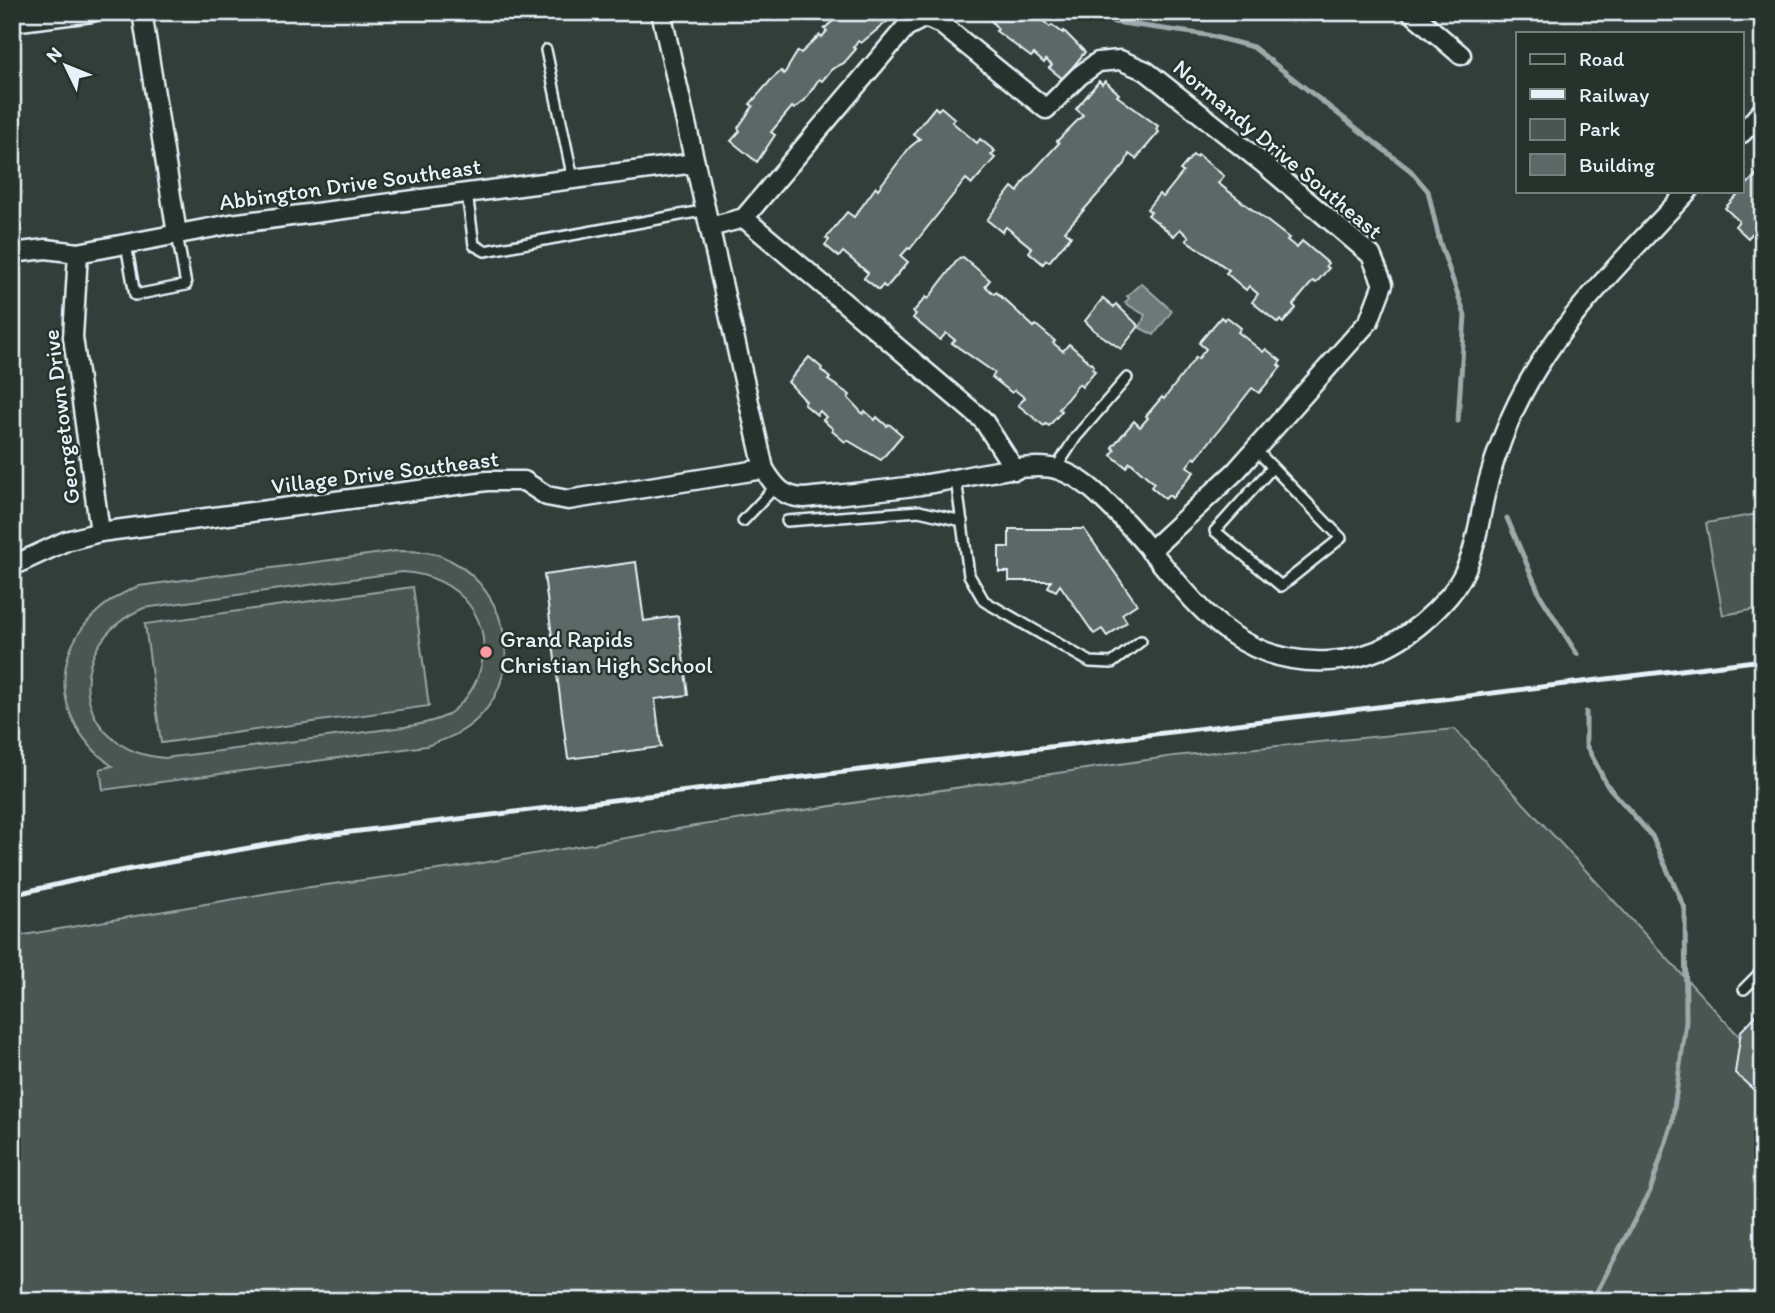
<svg xmlns="http://www.w3.org/2000/svg" width="1775" height="1313" font-family="Itim,sans-serif">
<style>
.green{fill:#495651;stroke:#98a4a4;stroke-width:2;fill-rule:evenodd}
.water{fill:#6d7978;stroke:#9ea9ab;stroke-width:2}
.lines{fill:none;stroke-linecap:round;stroke-linejoin:round}
.stream{stroke:#9ea9ab;stroke-width:5}
.building{fill:#5c6865;stroke:#e8f1f8;stroke-width:2}
.service-casing{stroke:#e8f1f8;stroke-width:14}
.minor-casing{stroke:#e8f1f8;stroke-width:23}
.service{stroke:#26332d;stroke-width:9}
.minor{stroke:#26332d;stroke-width:18}
.rail{stroke:#e8f1f8;stroke-width:5}
.poi-dot{fill:#ff9aa2;stroke:#26332d;stroke-width:2.5}
.labels{text-anchor:middle;stroke-width:5;stroke-linejoin:round;paint-order:stroke}
.street-label{font-size:23px;fill:#e8f1f8;stroke:#26332d}
.poi-label{font-size:23px;fill:#e8f1f8;stroke:#26332d;text-anchor:start}
</style>
<rect width="100%" height="100%" fill="#323e39"/>
<filter id="ink" filterUnits="userSpaceOnUse"><feTurbulence type="fractalNoise" baseFrequency=".0143" numOctaves="2"/><feDisplacementMap in="SourceGraphic" scale="14" xChannelSelector="R" yChannelSelector="G"/><feConvolveMatrix kernelMatrix="1 2 1 2 8 2 1 2 1" color-interpolation-filters="sRGB"/></filter>
<g filter="url(#ink)">
<g class="green">
<path d="M1763,513v95l-40,7 -17,-92z"/>
<path d="M397,551c18,0 37,0 53,9 61,32 78,121 19,166 -13,10 -28,15 -43,20l-323,44 -3,-21 12,-3c-75,-56 -58,-146 27,-180zM402,572c57,3 98,50 75,107 -7,16 -20,32 -36,39 -12,5 -25,7 -37,9l-239,31c-92,-6 -106,-114 -21,-150z"/>
<path d="M413,587l16,119 -268,37 -16,-119z"/>
<path d="M1455,729l308,333v239h-1751v-364l269,-46 172,-23 242,-42 479,-70z"/>
</g>
<path class="water" d="M1141,283l31,28 -18,24 -14,-7 5,-13 -20,-12 4,-5 -2,-2z"/>
<g class="lines">
<g class="stream">
<path d="M1103,12l11,10 93,13 46,12 158,124 17,20 12,52 25,72 -7,106"/>
<path d="M1507,518l33,77 37,59"/>
<path d="M1586,712v33l21,40 45,51 33,73 1,113 -14,101 -22,68 -58,110"/>
</g>
</g>
<g class="building">
<path d="M843,12h56l-38,31 -3,-2 -5,6 3,2 -12,14 -12,6 -10,12 -3,-2 -14,21 -11,9 -2,-2 -21,25 4,3 -18,27 -26,-21 9,-10 -2,-3 15,-22 -3,-2 21,-24 10,-9 3,3 14,-23 3,2 19,-18 2,2 5,-6 -3,-2z"/>
<path d="M984,12h49l17,15 2,-2 11,8 1,-2 21,21 -22,27 -14,-11 3,-3 -6,-5 -2,3 -10,-9 -3,3 -35,-26 2,-2z"/>
<path d="M1099,81l3,3 3,-3 14,13 -2,2 41,30 -2,3 3,3 -23,27 -7,-5 -4,10 -60,67 6,5 -22,26 -3,-2 -3,4 -14,-12 3,-4 -26,-21 -4,5 -15,-12 25,-33 6,5 6,-11 35,-38 -2,-2 26,-26 -7,-6z"/>
<path d="M935,107l3,3 3,-3 14,12 -3,3 25,21 3,-4 15,12 -4,4 4,3 -23,26 -6,-5 -56,70 -2,-1 -7,8 7,6 -22,26 -3,-3 -4,5 -15,-12 4,-5 -25,-21 -4,5 -14,-12 4,-5 -3,-2 21,-26 7,5 22,-30 2,2 32,-42 10,-8 -7,-5z"/>
<path d="M1193,155l3,2 2,-2 26,21 -6,7 71,55 -2,2 10,8 5,-7 26,22 -2,3 3,2 -13,15 -3,-2 -20,24 3,3 -13,15 -3,-3 -2,3 -26,-21 6,-8 -9,-8 -3,4 -20,-17 3,-3 -43,-30 3,-3 -9,-8 -6,7 -26,-21 3,-3 -4,-3 12,-15 4,3 20,-25 -3,-2z"/>
<path d="M1763,167v55l-15,16 -13,-12 4,-5 -14,-13z"/>
<path d="M963,257l27,23 -5,6 9,8 2,-2 38,35 2,-2 19,16 -2,2 10,8 6,-7 25,22 -2,3 3,2 -13,16 -3,-3 -20,25 3,2 -13,15 -3,-2 -2,2 -26,-21 7,-7 -10,-8 -3,3 -20,-16 3,-4 -43,-30 3,-3 -9,-7 -6,7 -27,-22 3,-4 -3,-2 13,-15 2,2 31,-41z"/>
<path d="M1103,298l11,9 2,-3 23,22 -18,23 -26,-18 -10,-10z"/>
<path d="M1221,317l3,3 3,-3 14,11 -3,4 25,20 3,-3 15,12 -3,4 3,2 -22,26 -7,-5 -56,71 -2,-2 -7,9 7,6 -22,26 -3,-3 -4,4 -14,-12 3,-4 -24,-21 -4,5 -15,-12 4,-5 -3,-3 22,-26 6,6 8,-9 -2,-2 16,-19 2,2 32,-42 2,2 8,-10 -7,-6z"/>
<path d="M809,357l13,11 -1,2 9,8 -2,2 22,15 -2,3 15,16 2,-3 10,9 2,-3 10,9 2,-2 13,11 -21,25 -34,-20 -2,2 -13,-11 1,-2 -10,-9 3,-3 -6,-6 -3,4 -13,-11 2,-3 -18,-19z"/>
<path d="M1009,529h75l53,75 -15,10 5,8 -20,14 -5,-7 -8,5 -34,-49 -4,6 -8,-4 3,-6h-42v-9h-10v-25h10z"/>
<path d="M636,562l8,59 34,-5 10,79 -33,4 6,48 -93,12 -24,-184z"/>
<path d="M1763,1008v90l-28,-25 6,-42z"/>
</g>
<g class="lines">
<g class="service-casing">
<g id="service">
<path d="M546,50l27,129"/>
<path d="M467,193l7,52 11,6 222,-41"/>
<path d="M126,244l9,51 51,-10 -9,-51"/>
<path d="M1255,449l86,89 -60,48 -66,-55 57,-63"/>
<path d="M1056,468l20,-31 51,-59"/>
<path d="M956,479l13,96 15,26 106,61 22,1 29,-22"/>
<path d="M743,521l32,-34"/>
<path d="M787,521l132,-10 43,10"/>
<path d="M1744,989l19,-19"/>
</g>
</g>
<g class="minor-casing">
<g id="minor">
<path d="M142,12l35,222"/>
<path d="M661,12l103,457c11,18 19,28 40,29 39,-4 78,-7 116,-13 33,-4 111,-26 139,-15 23,8 38,23 54,39 68,66 105,158 216,152 49,-2 89,-29 120,-65 24,-28 28,-63 35,-97 6,-28 16,-56 27,-82 39,-89 112,-156 177,-226"/>
<path d="M1411,12l50,43"/>
<path d="M12,22l80,-10"/>
<path d="M1742,133l21,-23"/>
<path d="M744,218l162,-191 19,-10 16,7 105,85 33,-33 19,-14 22,-2 26,11 118,93 107,91 12,29 -14,37 -133,150 -86,80"/>
<path d="M710,227l34,-9 239,202 32,50"/>
<path d="M12,253l34,-4 32,4 153,-29 464,-61"/>
<path d="M78,253l-5,84 27,195"/>
<path d="M12,566l54,-25 34,-9 387,-51h37l23,15 21,4 196,-31"/>
</g>
</g>
<use href="#service" class="service"/>
<use href="#minor" class="minor"/>
<path class="rail" d="M12,895l86,-20 212,-38 1453,-177"/>
</g>
</g>
<circle class="poi-dot" cx="486" cy="652" r="7"/>
<g class="labels">
<g class="street-label">
<text transform="translate(1278 149) rotate(40)" y="8">Normandy Drive Southeast</text>
<text transform="translate(350 184) rotate(-8)" y="8">Abbington Drive Southeast</text>
<text transform="translate(61 417) rotate(-97)" y="8">Georgetown Drive</text>
<text transform="translate(385 472) rotate(-7)" y="8">Village Drive Southeast</text>
</g>
<g class="poi-label">
<text x="500" y="647">Grand Rapids<tspan x="500" dy="26">Christian High School</tspan></text>
</g>
</g>
<rect width="1775" height="1313" fill="none" stroke="#26332d" stroke-width="42"/>
<rect x="21" y="21" width="1733" height="1271" fill="none" stroke="#e8f1f8" stroke-width="2.5" filter="url(#ink)"/>
<rect x="1516" y="32" width="228" height="161" fill="#26332d" stroke="#747f7e" stroke-width="2"/>
<rect x="1530" y="54" width="35" height="10" fill="#26332d" stroke="#747f7e" stroke-width="2"/>
<text x="1579" y="66" font-size="21" fill="#e8f1f8">Road</text>
<rect x="1530" y="89" width="35" height="10" fill="#e8f1f8" stroke="#747f7e" stroke-width="2"/>
<text x="1579" y="102" font-size="21" fill="#e8f1f8">Railway</text>
<rect x="1530" y="119" width="35" height="21" fill="#495651" stroke="#747f7e" stroke-width="2"/>
<text x="1579" y="136" font-size="21" fill="#e8f1f8">Park</text>
<rect x="1530" y="154" width="35" height="21" fill="#5c6865" stroke="#747f7e" stroke-width="2"/>
<text x="1579" y="172" font-size="21" fill="#e8f1f8">Building</text>
<g transform="translate(66 66) rotate(313)" stroke="#26332d" stroke-width="5" paint-order="stroke">
<path d="M0-5L12 26L0 18L-12 26Z" fill="#e8f1f8"/>
<text y="-10" font-size="19" font-weight="bold" text-anchor="middle" fill="#e8f1f8">N</text>
</g>
</svg>
